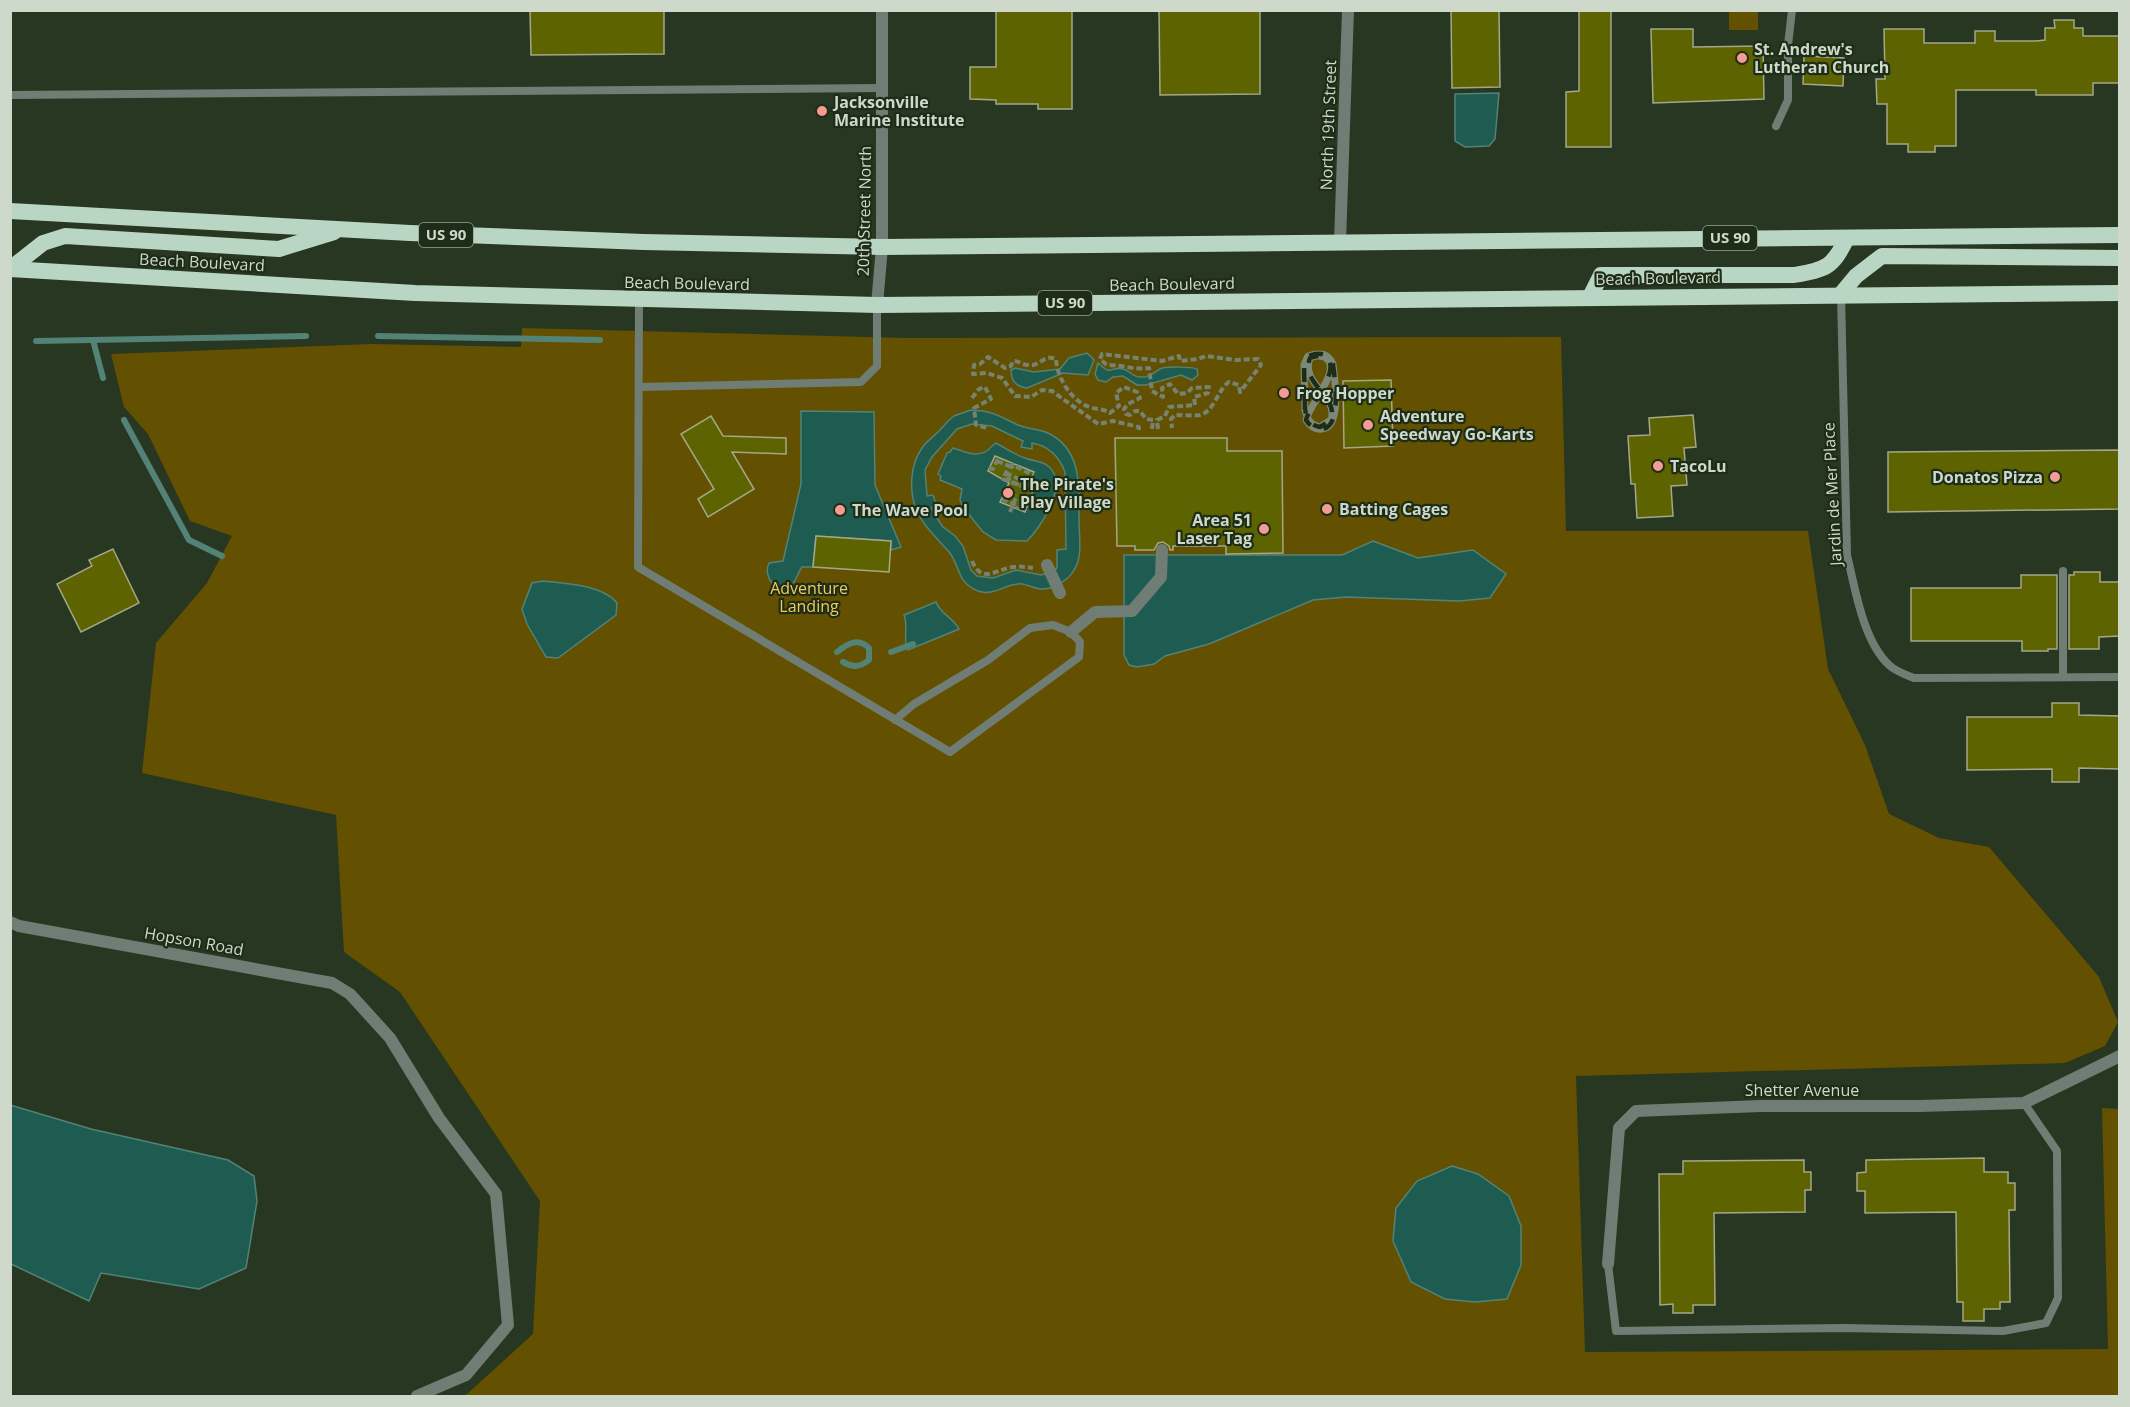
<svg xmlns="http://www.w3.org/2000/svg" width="2130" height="1407" font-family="'Open Sans',sans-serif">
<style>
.green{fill:#645001}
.water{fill:#1e5c51;stroke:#538276;stroke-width:1.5;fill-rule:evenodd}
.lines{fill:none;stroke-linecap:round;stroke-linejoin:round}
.stream{stroke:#538276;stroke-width:6}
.building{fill:#5d6300;stroke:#a4a889;stroke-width:1.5}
.path{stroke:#768371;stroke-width:4;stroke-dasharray:6 3;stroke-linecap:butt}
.service{stroke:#707d75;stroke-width:8}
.pedestrian{stroke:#707d75;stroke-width:12}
.minor{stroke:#707d75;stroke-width:12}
.trunk{stroke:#b9d6c4;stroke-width:16}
.rail-casing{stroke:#7c8977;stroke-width:7}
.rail{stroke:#1e2d17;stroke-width:4.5;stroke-dasharray:14;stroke-linecap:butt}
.poi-dot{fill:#f59c92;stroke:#1e2d17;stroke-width:2}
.labels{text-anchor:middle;stroke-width:4.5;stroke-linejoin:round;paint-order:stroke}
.shield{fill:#1e2d17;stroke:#9aa595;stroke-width:1.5}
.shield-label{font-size:15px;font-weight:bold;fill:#cfd9cb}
.poi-label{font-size:16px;font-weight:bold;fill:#cfd9cb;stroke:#1e2d17;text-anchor:start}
.street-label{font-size:16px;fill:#cfd9cb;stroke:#1e2d17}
.park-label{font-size:16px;fill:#efcb58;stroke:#1e2d17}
</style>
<rect width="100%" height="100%" fill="#283721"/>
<g class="green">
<rect x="1729" y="11" width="29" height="19"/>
<path d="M522,328l384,10 655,-1 5,194h242l20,138 37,76 24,69 50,24 50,9 110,130 19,45 -13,24 -40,17 -489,13 9,276 523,-3 -6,-241 17,1v287h-1658l6,-2 66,-60 7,-133 -140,-209 -56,-40 -8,-137 -194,-42 14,-130 51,-60 25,-47 -42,-15 -42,-87 -24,-27 -13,-53 261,-10 149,3z"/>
</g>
<g class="water">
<path d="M1499,93l-4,46 -6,7 -24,1 -10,-6v-47z"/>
<path d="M1087,353l7,7 -6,15 -25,-2 -36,15c-10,-1 -16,-7 -16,-18l4,-2 19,4 26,-3 9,-11z"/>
<path d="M1098,363c15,14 11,3 25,6 6,1 10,8 16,8 10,1 14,-4 21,-8 4,-3 33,-2 37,0l1,6 -6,5 -11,-5 -35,10h-9l-14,-9 -10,1 -7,5 -8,-2 -3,-6z"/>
<path d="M971,410c22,1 28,6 47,15 10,4 21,4 30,8 35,17 31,55 31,88 0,15 4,36 -5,49 -6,11 -22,20 -34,19 -6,-1 -12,-4 -18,-5 -15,-2 -28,13 -44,7 -22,-9 -17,-24 -29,-39 -11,-13 -26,-26 -33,-43 -7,-19 -6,-44 6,-61 4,-6 11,-11 16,-16 5,-5 10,-12 16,-16 5,-2 12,-4 17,-6zM972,424l20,2 31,15 -2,6 11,2v-6c17,3 27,13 33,29l1,77 -9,1v17l-2,4 -14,4 -25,-5 -23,8 -16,-2 -6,-6 -8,-24 -8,-10 -13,-10 -11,-18 5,-4 -3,-9 -6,1 -2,-26 7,-13 25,-28z"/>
<path d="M801,411l73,1 1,73 26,62 -10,3v-9l-75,-5 -3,31h-11c-4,5 -5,13 -10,17 -14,13 -30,-7 -23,-21l14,-2 18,-77z"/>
<path d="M996,443c9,5 19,12 29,15 7,3 17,3 23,8 22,17 -7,61 -21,75l-31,-1 -13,-8 -20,-25 -3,-7 2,-11 -22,-9 1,-4 -3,-2 9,-21 3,-1 3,-4c11,4 25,10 35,2 3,-3 5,-5 8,-7z"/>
<path d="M1373,541l45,17 55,-8 33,24 -16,24 -31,3 -113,-4 -33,3 -104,44 -44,12 -11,8 -17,3 -8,-2 -5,-10v-100h218z"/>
<path d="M543,581c22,2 60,4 74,22l-1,12 -58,43 -12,-1 -19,-33 -5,-15 10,-26z"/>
<path d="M936,602c4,12 17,15 23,27l-51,21c-6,-12 1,-23 -4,-35z"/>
<path d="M10,1105l81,24 137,31 26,16 3,25 -11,67 -47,21 -98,-16 -12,28 -78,-37z"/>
<path d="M1452,1166l26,8 31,22 12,30v39l-14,34 -32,3 -30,-3 -34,-17 -18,-41 3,-33 21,-27z"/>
</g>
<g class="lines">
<g class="stream">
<path d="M378,336l222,4"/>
<path d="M93,340l10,38"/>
<path d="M36,341l270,-5"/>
<path d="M124,420l65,120 33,16"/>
<path d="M837,652c10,-8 21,-15 32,-4v12c-9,7 -15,8 -26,2"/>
<path d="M891,652l22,-8"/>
</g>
</g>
<g class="building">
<path d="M530,10h134v44l-133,1z"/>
<path d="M996,10h76v99h-34v-5h-42v-4l-26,-1v-32h26z"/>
<path d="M1159,10h101v84l-100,1z"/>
<path d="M1451,10h48l1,77 -48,1z"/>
<path d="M1579,10h32v137h-45v-55l13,-1z"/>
<path d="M2054,20h20v8h9v8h37v47h-27v12h-57v-5h-80v56h-21v6h-27v-8h-21v-40h-10l-1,-25h9l-1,-50h40v14h51v-12h20v10h41l9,-1v-12h10z"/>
<path d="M1651,29h42v18l70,-1 1,53 -111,4z"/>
<path d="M1804,56l40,2 -1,28 -40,-2z"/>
<path d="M1391,380l2,66 -49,2 -1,-67z"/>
<path d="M1693,415l3,32 -12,1 3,37 -16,1 2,30 -36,2 -2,-34h-4l-3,-48 22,-1 -1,-17z"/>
<path d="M711,416l12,20 63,2v16l-54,-2 22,37 -46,28 -10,-18 16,-10 -33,-55z"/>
<path d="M1115,438h112v13h55l1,102 -57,1v-8h-53v4h-3l-1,-4 -6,-4 -5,1 -4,7h-19v-4h-18z"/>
<path d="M2120,450v59l-232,3v-60z"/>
<path d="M995,456l39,16 -6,14 6,2 -9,24 -25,-10 9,-19 -21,-12z"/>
<path d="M816,536l75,5 -2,31 -76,-5z"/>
<path d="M113,549l26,54 -58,29 -24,-48 35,-18 -3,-6z"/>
<path d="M2074,572h26v10h20v54l-21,1v12h-30v-74h5z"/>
<path d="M2021,575h36v74h-9v2h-26v-10h-111v-53h110z"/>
<path d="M2052,703h27v12l41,1v53l-41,-1v14h-27v-13l-85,1v-53h85z"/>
<path d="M1984,1158v14h24v11h7v27h-6l1,92h-10v7h-16v12h-21v-19h-6l-1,-90 -91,1v-22h-8v-18l9,-1v-12z"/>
<path d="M1804,1160v12h7v18h-6v22l-91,1 1,92h-22v8h-20v-9l-13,1 -1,-131h24v-13z"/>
</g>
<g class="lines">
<g class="path">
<path d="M972,398l7,-9 6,-2 6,12 -17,9 2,17 11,3"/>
<path d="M1158,429l-1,-9 8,-4 4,-9 26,-2 -1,-8 14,-4 1,-6 -17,1 -5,5 -9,1 -8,-10 -8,4 1,9 -11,-6 -3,-23c-14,2 -27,-3 -42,-3l-7,-6 2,-5 60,7 17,-5 1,5 18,-2 8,-3 29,4 23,-1 3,6 -21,27 -1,-7 -10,-3c-11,7 -15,30 -29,33 -8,1 -17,0 -25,0l-4,4 1,9"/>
<path d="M1139,430v-3l-26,-6 -15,3 -46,-33 -10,-1 -11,7 -16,-1 -13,-18 -15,-5 -14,1 1,-9 6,-1 8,-7 17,11 6,-2 2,-5c7,0 9,4 15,4 12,2 15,-11 28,-6 1,18 14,40 31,47 8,4 16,2 23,7l9,-7 -3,-13 8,-6 13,5 3,6 -12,6 -4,5 2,5 4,1 5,-4h5l6,8 7,1 -1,9"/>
<path d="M997,461l12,5 -6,13 18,7"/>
<path d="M1009,466l3,1 1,-2 20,10"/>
<path d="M989,468l4,1 4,-8 -4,-2"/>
<path d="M1006,473l13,6 -2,5 -9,-4 2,-4 -3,-2"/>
<path d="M1002,499l16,7 -1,3"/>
<path d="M1010,512l7,-17"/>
<path d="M972,561c10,23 23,9 41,6 7,-1 13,0 20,1"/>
</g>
<g class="service">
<path d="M10,95l872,-7"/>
<path d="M1776,126l12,-26v-55l4,-35"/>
<path d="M1841,294l6,261c8,33 16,86 42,110 6,6 17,10 25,13l206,-1"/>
<path d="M639,300l-1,267 312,185 129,-95 1,-15 -9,-10 -18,-7 -23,3 -42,32 -74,44 -19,16"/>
<path d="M639,387l222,-5 16,-16v-61"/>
<path d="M2063,571v106"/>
<path d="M1608,1264l8,67 228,-3 159,3 43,-8 12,-25 -1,-147 -33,-48"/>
</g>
<g class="pedestrian">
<path d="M1047,565l13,28"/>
<path d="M1071,632l24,-20 37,-1 29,-34 1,-27"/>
</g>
<g class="minor">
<path d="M1340,242l8,-232"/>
<path d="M877,305l5,-58v-237"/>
<path d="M10,922l9,4 313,57 18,11 40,44 49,80 57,76 12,131 -42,50 -49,21"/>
<path d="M1608,1264l11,-136 17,-17 124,-5h159l105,-3 96,-47"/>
</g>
<g class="trunk">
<path d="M10,211l400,22 234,9 238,5 1238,-12"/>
<path d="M10,269l405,24 462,12 1243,-12"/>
<path d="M10,269l33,-26 22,-7 214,13 55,-17"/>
<path d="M1841,294l15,-18 26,-20 238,2"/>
<path d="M1590,297l11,-22h193c33,-6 38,-7 53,-37"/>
</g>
<g class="rail-casing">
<path id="rail" d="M1305,410l-1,-45 4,-9c12,-4 20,-3 25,8 2,16 9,63 -11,65 -7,1 -12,-3 -16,-9 3,-15 39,-54 18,-63 -6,-2 -9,-1 -14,1 -10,26 29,38 21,62l-11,7c-10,-2 -12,-7 -15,-17"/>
</g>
<use href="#rail" class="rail"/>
</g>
<g class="poi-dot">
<circle cx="1742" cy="58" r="6"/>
<circle cx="822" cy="111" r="6"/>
<circle cx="1284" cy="393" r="6"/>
<circle cx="1368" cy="425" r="6"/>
<circle cx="1658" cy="466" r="6"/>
<circle cx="2055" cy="477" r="6"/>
<circle cx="1008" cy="493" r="6"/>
<circle cx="1327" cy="509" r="6"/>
<circle cx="840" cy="510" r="6"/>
<circle cx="1264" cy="529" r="6"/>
</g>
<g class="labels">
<g class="shield">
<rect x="419" y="223" width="54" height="24" rx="4.5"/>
<rect x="1703" y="226" width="54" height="24" rx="4.5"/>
<rect x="1038" y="291" width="54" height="24" rx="4.5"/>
</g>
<g class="shield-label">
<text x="446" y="240">US 90</text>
<text x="1730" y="243">US 90</text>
<text x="1065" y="308">US 90</text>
</g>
<g class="poi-label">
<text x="1754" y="55">St. Andrew's<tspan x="1754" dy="18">Lutheran Church</tspan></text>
<text x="834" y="108">Jacksonville<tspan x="834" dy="18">Marine Institute</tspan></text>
<text x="1296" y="399">Frog Hopper</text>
<text x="1380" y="422">Adventure<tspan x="1380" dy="18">Speedway Go-Karts</tspan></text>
<text x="1670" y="472">TacoLu</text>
<text x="2043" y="483" text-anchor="end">Donatos Pizza</text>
<text x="1020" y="490">The Pirate's<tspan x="1020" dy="18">Play Village</tspan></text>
<text x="1339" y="515">Batting Cages</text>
<text x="852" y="516">The Wave Pool</text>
<text x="1252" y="526" text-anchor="end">Area 51<tspan x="1252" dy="18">Laser Tag</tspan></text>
</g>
<g class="street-label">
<text transform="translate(1328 125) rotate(-88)" y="6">North 19th Street</text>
<text transform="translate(864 211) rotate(-89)" y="6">20th Street North</text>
<text transform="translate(202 262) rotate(3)" y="6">Beach Boulevard</text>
<text transform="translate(1658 278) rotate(-1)" y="6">Beach Boulevard</text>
<text transform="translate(687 283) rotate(1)" y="6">Beach Boulevard</text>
<text transform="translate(1172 284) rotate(-1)" y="6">Beach Boulevard</text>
<text transform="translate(1832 494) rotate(-93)" y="6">Jardin de Mer Place</text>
<text transform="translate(194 941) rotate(10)" y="6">Hopson Road</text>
<text x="1802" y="1096">Shetter Avenue</text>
</g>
<g class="park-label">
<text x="809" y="594">Adventure<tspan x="809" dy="18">Landing</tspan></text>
</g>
</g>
<rect width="2130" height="1407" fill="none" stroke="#cfd9cb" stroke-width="24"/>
</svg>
